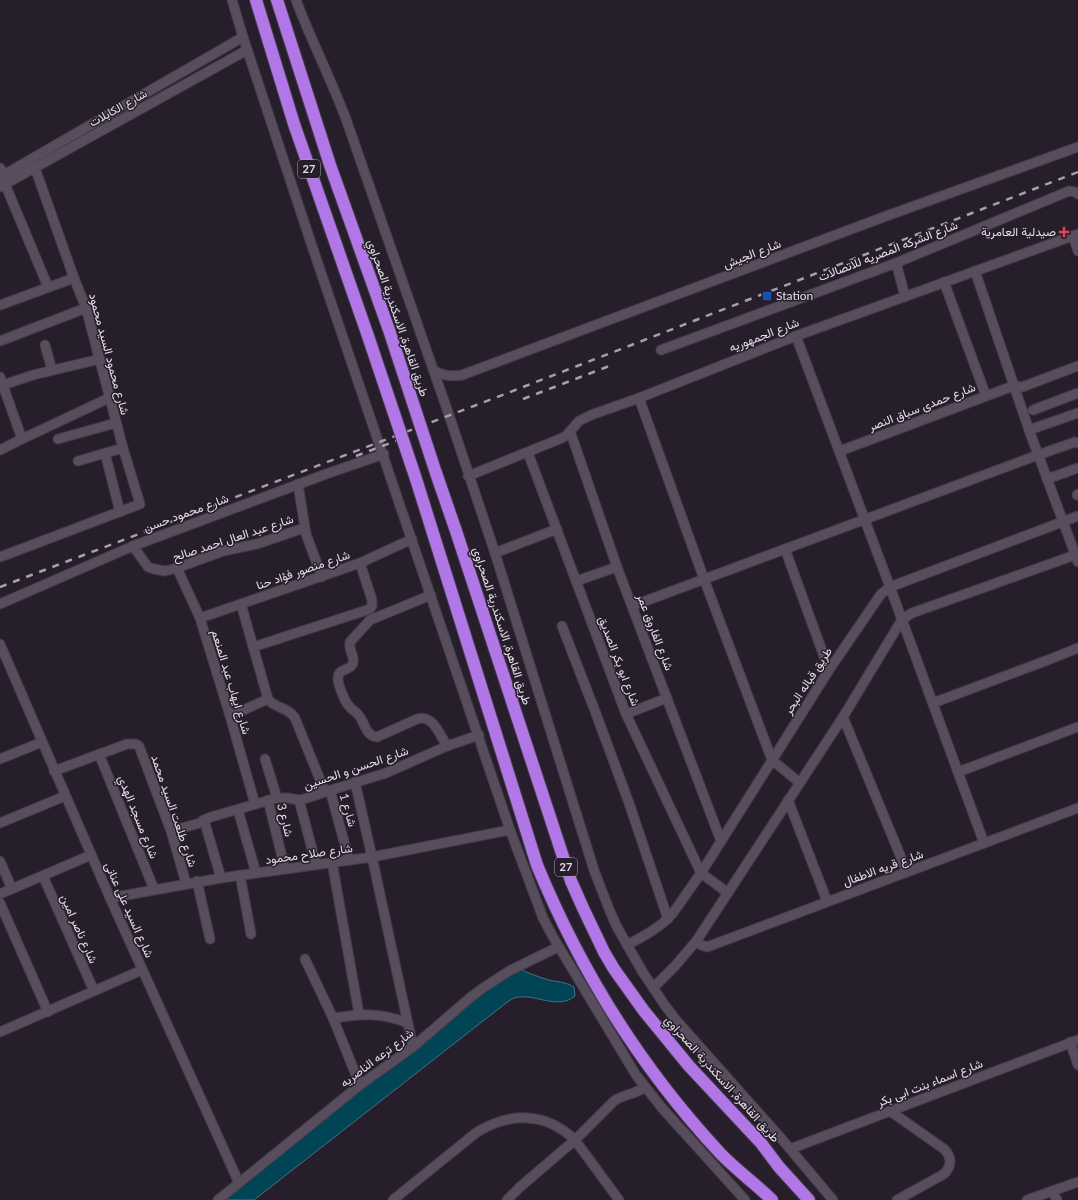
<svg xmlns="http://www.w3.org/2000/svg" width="1078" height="1200" font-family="Lato,Vazirmatn,sans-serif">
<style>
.water{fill:#014456;stroke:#457282}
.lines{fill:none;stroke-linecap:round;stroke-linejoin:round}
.minor-casing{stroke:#433b47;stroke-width:11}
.highway-casing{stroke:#433b47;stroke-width:14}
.minor{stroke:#574d5d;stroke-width:9}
.highway{stroke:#b277e6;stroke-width:12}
.rail{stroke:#a7a0ab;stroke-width:2.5;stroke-dasharray:7 7;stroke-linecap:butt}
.highway-bridge-casing{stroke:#433b47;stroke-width:14;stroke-linecap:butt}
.highway-bridge{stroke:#b277e6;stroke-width:12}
.health-dot{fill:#e0444e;stroke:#271e2c;stroke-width:1.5}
.transit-dot{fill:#1a4fb4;stroke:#271e2c;stroke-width:1.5}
.labels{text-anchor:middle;stroke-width:3;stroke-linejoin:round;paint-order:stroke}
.shield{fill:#271e2c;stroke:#aba4b0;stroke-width:1}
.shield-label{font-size:11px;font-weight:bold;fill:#e4dee8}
.street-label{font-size:12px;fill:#e4dee8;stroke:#271e2c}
.poi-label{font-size:12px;fill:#e4dee8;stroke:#271e2c;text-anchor:end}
</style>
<rect width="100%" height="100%" fill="#271e2c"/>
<path class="water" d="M518,968c10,5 20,9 31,12 9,2 17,2 25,7l1,9c-18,15 -41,-4 -61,2 -3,1 -5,3 -8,5l-252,197h-33l289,-229z"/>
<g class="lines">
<g class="minor-casing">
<g id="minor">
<path d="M232,0l11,37 69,209 198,584 33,88 10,19 83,138 26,33 83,92"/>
<path d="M296,0c15,40 35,79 50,119l103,296 46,138 99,317 15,39 8,18 25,44 22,33 12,16 104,117 53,63"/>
<path d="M0,168l4,6 1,10 43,103"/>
<path d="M0,177l243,-140"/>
<path d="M0,187l247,-137"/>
<path d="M1073,236l5,15"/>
<path d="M896,263l9,33"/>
<path d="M975,271l54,159 49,132"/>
<path d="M944,282l42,114"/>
<path d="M0,305l74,-27"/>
<path d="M796,336l94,251 94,256"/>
<path d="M0,341l86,-33"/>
<path d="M45,345l7,25"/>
<path d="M661,350l235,-87 173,-72 6,1 3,2"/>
<path d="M434,371c10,5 18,6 28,4l427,-160 189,-68"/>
<path d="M0,377l22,62"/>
<path d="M0,386l33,-11 67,-16"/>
<path d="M639,398l65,181 68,181 28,23"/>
<path d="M1033,410l45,-17"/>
<path d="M1029,430l49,-17"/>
<path d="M570,431l47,136 104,274"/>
<path d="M58,439l58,-16"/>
<path d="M0,450l22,-11 87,-41"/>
<path d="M840,451l173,-65 9,1 56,-21"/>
<path d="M105,453l15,59"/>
<path d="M528,453l98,261 75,159 27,20"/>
<path d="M78,461l45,-13"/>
<path d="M468,476l94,-38 5,-3 12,-14 12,-6 48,-17 157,-62 282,-102"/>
<path d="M1047,479l31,-11"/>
<path d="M298,484l8,50 16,43"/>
<path d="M1077,495l1,-1"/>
<path d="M133,546l15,21 6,2 11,2 12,-3 46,-17 34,-7 47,-16"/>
<path d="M785,549l44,121"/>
<path d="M495,553l62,-24"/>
<path d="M0,557l140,-53 -17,-56 -37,-140 -12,-30 -39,-110"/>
<path d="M177,568l23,50 30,98 25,88"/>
<path d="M576,581l41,-14"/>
<path d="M431,595l-61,25 -20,22c-2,8 5,14 3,21 -2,8 -14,5 -15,14 -1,6 7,25 11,29 3,4 8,6 11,11 5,7 6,19 17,20l40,-18c16,-5 23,16 30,27"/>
<path d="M0,604l133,-58 193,-72 58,-20"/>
<path d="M241,604l27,95c7,10 19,7 27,19l30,74"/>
<path d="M632,606l406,-151 37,-13 3,1"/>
<path d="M200,618l160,-55 52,-24"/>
<path d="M562,626l33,85 34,92 39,116"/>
<path d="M0,644l110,254 129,285"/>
<path d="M253,647l117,-38 2,-3v-6l-12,-37"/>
<path d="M933,703l115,-43 30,-12"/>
<path d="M626,714l41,-16"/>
<path d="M230,716l38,-17"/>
<path d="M843,717l64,155"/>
<path d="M99,754l55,135"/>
<path d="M0,759l42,-17"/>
<path d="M265,759l12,39"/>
<path d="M54,771l73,-27h9l3,2 32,85 15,52"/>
<path d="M958,772l120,-45"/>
<path d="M355,782l17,75 41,190"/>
<path d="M330,790l19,70"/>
<path d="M268,800l17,69"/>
<path d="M299,800l17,64"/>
<path d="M788,800l39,101"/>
<path d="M238,810l18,63"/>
<path d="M204,820l17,58"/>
<path d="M0,823l65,-27"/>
<path d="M171,831l29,-8 4,-3 7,-3 66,-19h11l11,2 8,-2 18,-6 61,-19 61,-27 32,-11"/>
<path d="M0,861l12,28"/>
<path d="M332,862l27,152"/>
<path d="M240,875l11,59"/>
<path d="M43,876l51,115"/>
<path d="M197,881l13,58"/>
<path d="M0,894l91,-39"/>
<path d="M110,898l111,-20 151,-21 138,-27"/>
<path d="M0,903l48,109"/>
<path d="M697,940l4,5 6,2 371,-139"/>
<path d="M627,945c17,-9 33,-17 46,-32l28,-40 128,-203 52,-76 9,-7 188,-71"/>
<path d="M305,959l28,59 27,67"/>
<path d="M653,988l22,-22 22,-26 146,-223 52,-86 7,-11 10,-7 166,-59"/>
<path d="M333,1018c30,-4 46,-6 75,5"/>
<path d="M0,1032l142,-62"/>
<path d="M1070,1042l8,23"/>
<path d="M890,1111l54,38c8,8 8,17 0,25l-47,26"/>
<path d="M790,1149l288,-109"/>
<path d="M1052,1191l5,9"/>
<path d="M218,1200l142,-115 53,-38 58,-50 12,-9 26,-17 49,-24"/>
<path d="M393,1200l84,-68c33,-20 69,-20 98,8l44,60"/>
<path d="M507,1200l13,-13 55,-47 39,-39c10,-7 20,-6 31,-14"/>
<path d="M1027,1200l51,-18"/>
</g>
</g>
<g class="highway-casing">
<g id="highway">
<path d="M256,0l38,124 74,212"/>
<path d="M277,0l53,165 59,165"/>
<path d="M436,473l20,58 115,350 12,27 21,44 10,17 30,42 45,55 72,77 18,24 30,33"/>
<path d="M416,479l121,386c44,107 105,204 183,288 16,17 35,30 52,47"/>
</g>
</g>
<use href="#minor" class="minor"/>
<use href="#highway" class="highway"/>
<g class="rail">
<path d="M523,399l89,-34"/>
<path d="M356,456l50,-19"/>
<path d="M0,587l474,-181 604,-234"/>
</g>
<g class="highway-bridge-casing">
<g id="highway-bridge">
<path d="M389,330l47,143"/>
<path d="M368,336l48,143"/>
</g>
</g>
<use href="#highway-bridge" class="highway-bridge"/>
</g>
<path class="health-dot" d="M1062 226h4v4h4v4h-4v4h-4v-4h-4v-4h4z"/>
<rect class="transit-dot" x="762" y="291" width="10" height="10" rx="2"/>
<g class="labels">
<g class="shield">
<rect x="298" y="160" width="22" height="18" rx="3"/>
<rect x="555" y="858" width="22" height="18" rx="3"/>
</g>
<g class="shield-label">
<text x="309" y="173">27</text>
<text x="566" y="871">27</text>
</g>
<g class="street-label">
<text transform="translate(118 108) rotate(-29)" y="4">شارع الكابلات</text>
<text transform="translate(888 251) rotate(-21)" y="4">شارع الشركه المصريه للاتصالات</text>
<text transform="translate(752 254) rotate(-21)" y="4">شارع الجيش</text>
<text transform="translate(398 318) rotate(71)" y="4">طريق القاهرة, الاسكندرية الصحراوي</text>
<text transform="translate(764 335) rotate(-21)" y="4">شارع الجمهوريه</text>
<text transform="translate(109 354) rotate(75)" y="4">شارع محمود السيد محمود</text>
<text transform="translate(922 407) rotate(-21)" y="4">شارع حمدى سباق النصر</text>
<text transform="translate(186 513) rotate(-20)" y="4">شارع محمود حسن</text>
<text transform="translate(233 538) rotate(-18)" y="4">شارع عبد العال احمد صالح</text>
<text transform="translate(303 570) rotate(-19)" y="4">شارع منصور فؤاد حنا</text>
<text transform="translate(502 626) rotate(72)" y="4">طريق القاهرة, الاسكندرية الصحراوي</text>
<text transform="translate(655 632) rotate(69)" y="4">شارع الفاروق عمر</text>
<text transform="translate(619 661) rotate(69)" y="4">شارع ابو بكر الصديق</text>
<text transform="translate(808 681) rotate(-57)" y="4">طريق قباله البحر</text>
<text transform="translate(231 682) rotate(73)" y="4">شارع ايهاب عبد المنعم</text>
<text transform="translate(356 768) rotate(-19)" y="4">شارع الحسن و الحسين</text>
<text transform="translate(348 810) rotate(74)" y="4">شارع 1</text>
<text transform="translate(174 811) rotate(71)" y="4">شارع طلعت السيد محمد</text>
<text transform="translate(138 817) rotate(68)" y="4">شارع مسجد الهدي</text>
<text transform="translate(285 820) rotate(76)" y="4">شارع 3</text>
<text transform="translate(309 854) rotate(-8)" y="4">شارع صلاح محمود</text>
<text transform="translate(883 868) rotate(-20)" y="4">شارع قريه الاطفال</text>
<text transform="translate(129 910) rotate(66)" y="4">شارع السيد على عنانى</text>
<text transform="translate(79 929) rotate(66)" y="4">شارع ناصر امين</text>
<text transform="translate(377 1058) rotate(-37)" y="4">شارع ترعه الناصريه</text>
<text transform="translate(722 1079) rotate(48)" y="4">طريق القاهرة, الاسكندرية الصحراوي</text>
<text transform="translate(930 1083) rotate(-21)" y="4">شارع اسماء بنت ابى بكر</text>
</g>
<g class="poi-label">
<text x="1056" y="236">صيدلية العامرية</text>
<text x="776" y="300" text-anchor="start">Station</text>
</g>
</g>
</svg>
